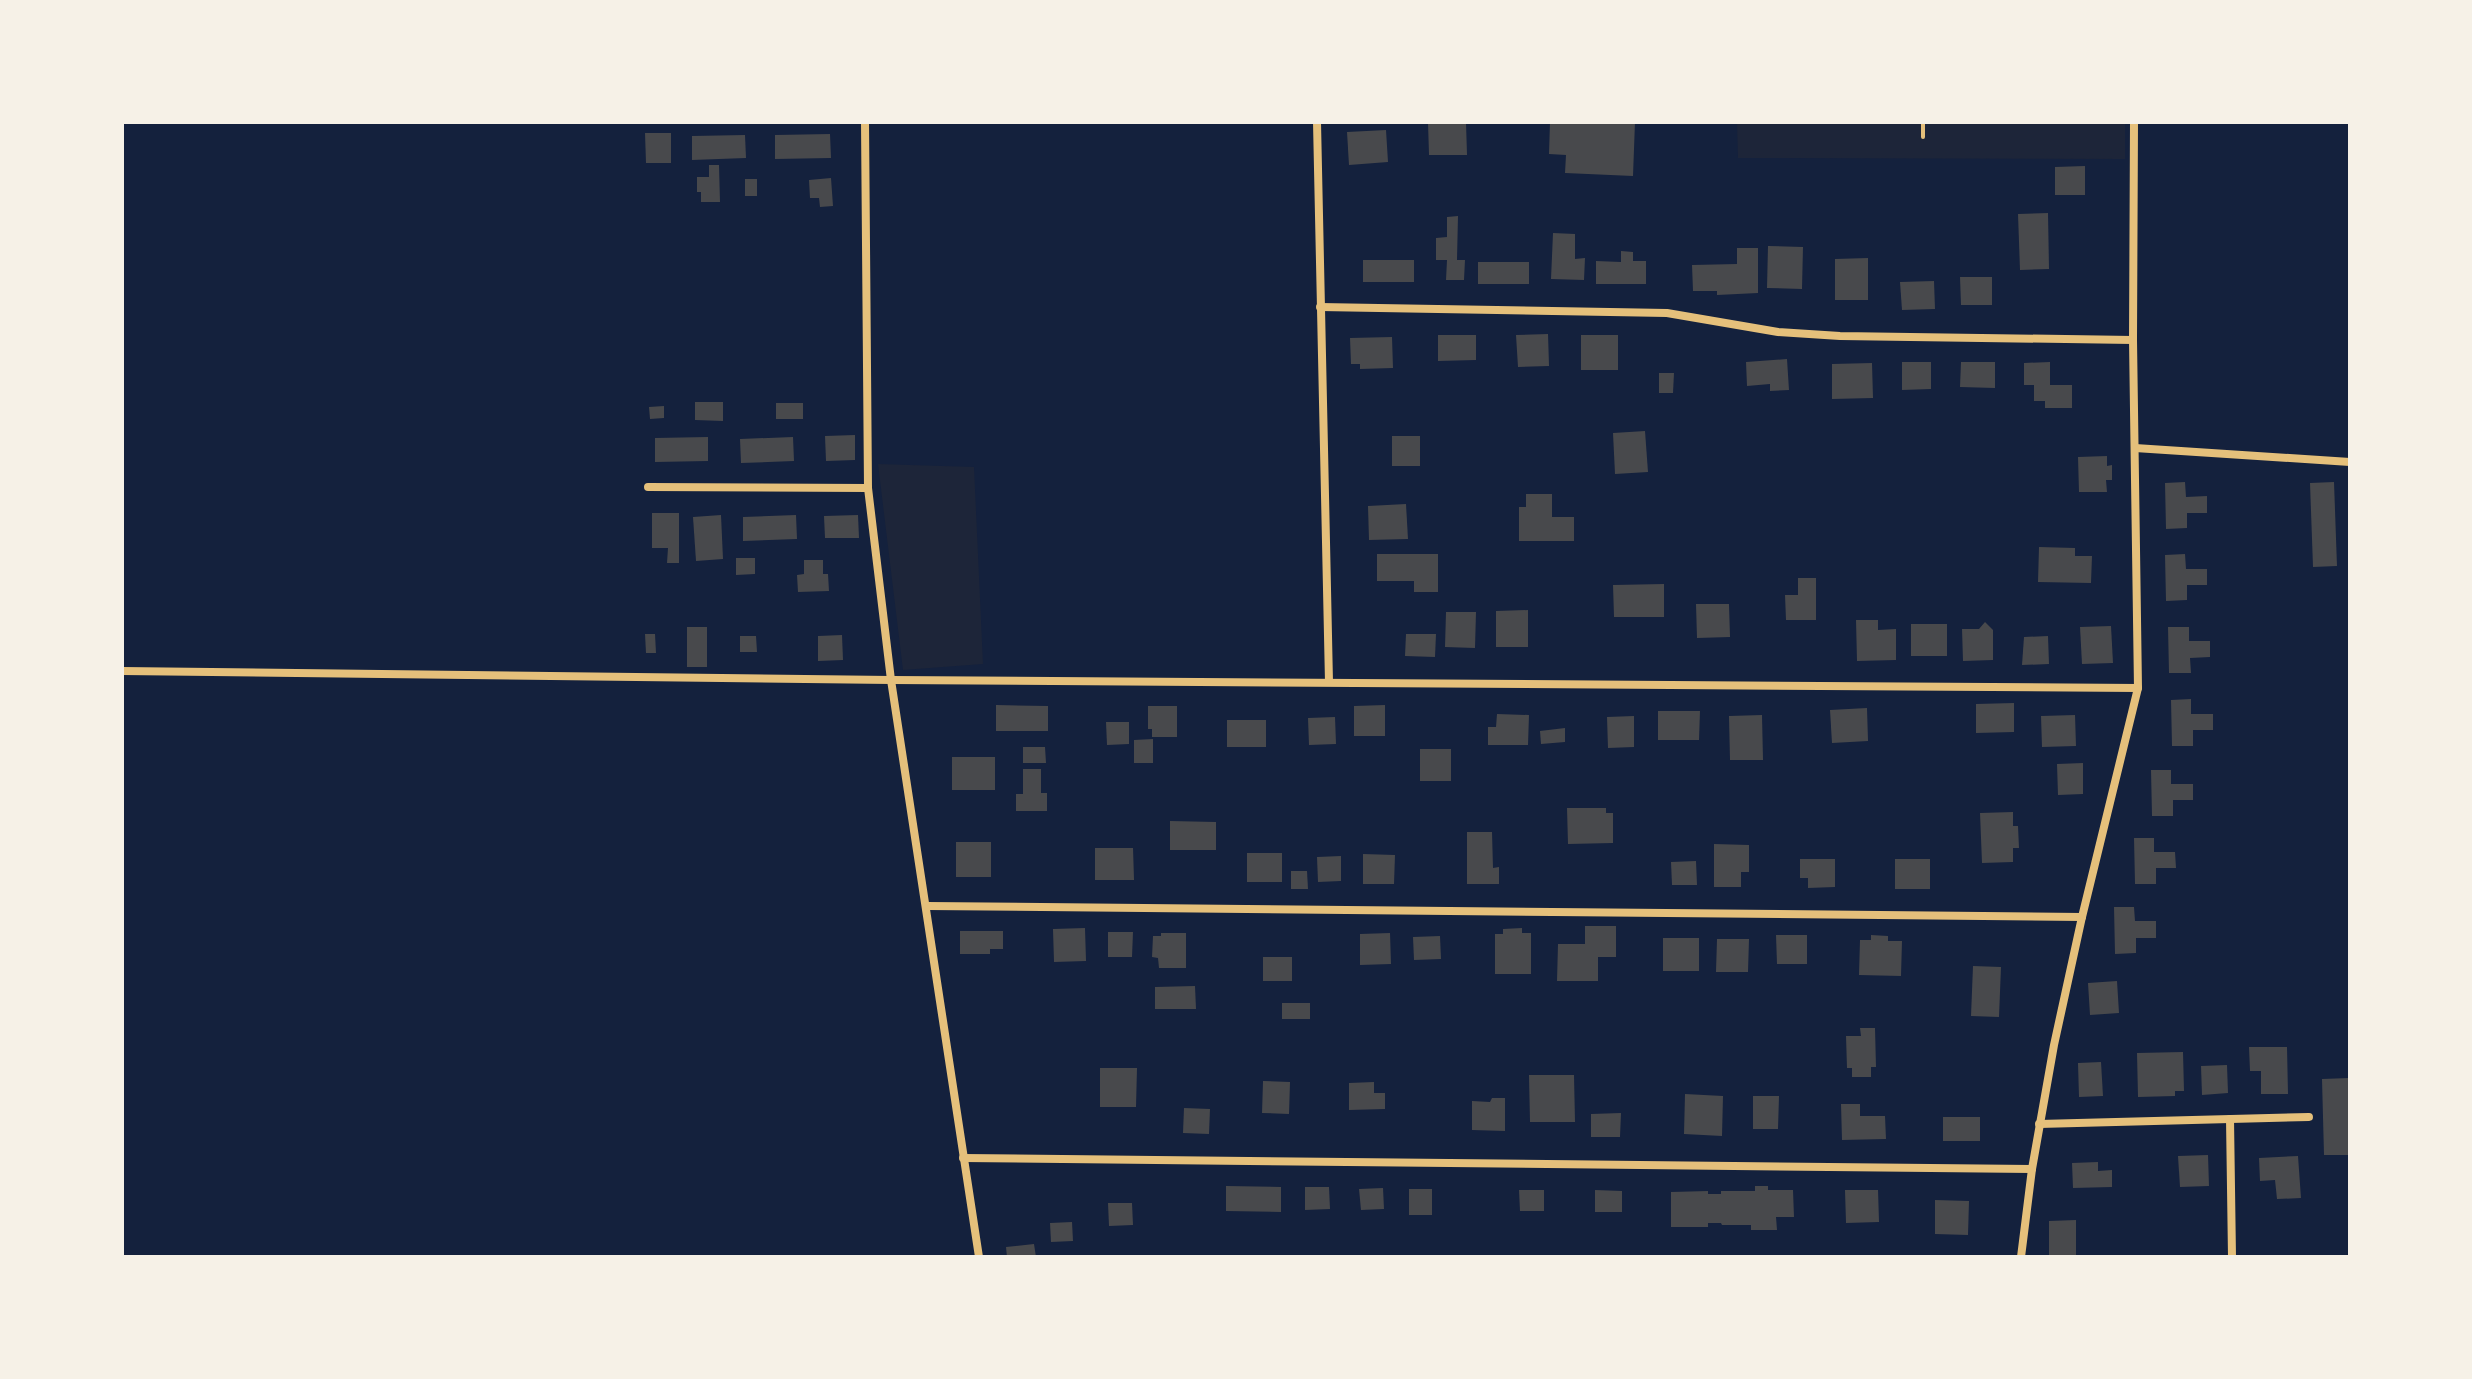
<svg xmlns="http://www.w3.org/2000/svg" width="2472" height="1379" font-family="Rubik,sans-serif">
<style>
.green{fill:#1d2539}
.building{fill:#48494c}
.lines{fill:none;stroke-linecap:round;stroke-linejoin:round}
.path{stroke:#e5c07b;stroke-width:4}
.minor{stroke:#e5c07b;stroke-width:8}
</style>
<rect width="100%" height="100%" fill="#14213d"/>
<g class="green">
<path d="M1737,122h388v37l-387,-1z"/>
<path d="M878,464l96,3 9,197 -80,6z"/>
</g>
<g class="building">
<path d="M1428,122h38l1,33h-38z"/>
<path d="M1550,122h85l-2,54 -68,-3 1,-18 -17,-1z"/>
<path d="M1386,130l2,32 -39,3 -2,-33z"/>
<path d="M645,133h26v30h-25z"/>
<path d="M830,134l1,24 -56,1v-24z"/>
<path d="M745,135l1,23 -54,2v-24z"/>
<path d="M709,165h10l1,37h-19v-10h-4v-15h12z"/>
<path d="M2085,166v29h-30v-28z"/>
<path d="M831,178l2,28 -13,1 -1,-9h-9l-1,-18z"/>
<rect x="745" y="179" width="12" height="17"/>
<path d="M2048,213l1,56 -29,1 -2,-56z"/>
<path d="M1458,216l-1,44h8l-1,20h-18l1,-20h-11v-22l11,-1v-20z"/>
<path d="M1553,233l22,1v25l10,-1 -1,22 -33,-1z"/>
<path d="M1768,246l35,1 -1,42 -35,-1z"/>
<path d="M1737,248h21v45l-41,2v-4h-24l-1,-26 45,-1z"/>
<path d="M1621,251l12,1v9h13v23h-50v-23l25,1z"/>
<path d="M1868,258v42h-33v-41z"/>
<rect x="1363" y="260" width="51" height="22"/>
<rect x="1478" y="262" width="51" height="22"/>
<path d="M1960,277h32v28h-31z"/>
<path d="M1934,281l1,28 -33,1 -2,-28z"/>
<path d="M1548,334l1,32 -31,1 -2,-32z"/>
<path d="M1438,335h38v25l-38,1z"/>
<rect x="1581" y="335" width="37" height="35"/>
<path d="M1392,337l1,31 -33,1v-5h-9l-1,-26z"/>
<path d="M1787,359l2,31 -19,1v-7l-23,2 -1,-24z"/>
<path d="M1902,362h29v27l-29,1z"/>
<path d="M1961,362h34v26l-35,-1z"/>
<path d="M2050,362v23h22v23h-27v-7h-11v-16h-10v-22z"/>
<path d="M1872,363l1,35 -41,1v-35z"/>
<path d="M1659,373h15l-1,20h-14z"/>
<path d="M695,402h28v19l-28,-1z"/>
<rect x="776" y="403" width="27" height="16"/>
<path d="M664,406v12l-14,1 -1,-12z"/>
<path d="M1645,431l3,41 -33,2 -2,-41z"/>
<path d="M855,435v25l-29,1 -1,-25z"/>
<rect x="1392" y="436" width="28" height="30"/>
<path d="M708,437v24l-53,1v-24z"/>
<path d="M793,437l1,24 -53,2 -1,-24z"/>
<path d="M2107,456v10l5,-1v15h-6l1,12h-28l-1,-35z"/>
<path d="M2185,482l1,15 21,-1v17h-20v15l-21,1 -1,-46z"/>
<path d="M2334,482l3,84 -24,1 -3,-84z"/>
<path d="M1526,494h26v23h22v24h-55v-34h7z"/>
<path d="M1406,504l2,35 -39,1 -1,-34z"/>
<path d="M652,513h27v50h-12l1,-15h-16z"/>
<path d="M721,515l2,44 -27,2 -3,-44z"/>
<path d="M796,515l1,24 -54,2v-24z"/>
<path d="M858,515l1,23h-34l-1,-22z"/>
<path d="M2039,547l36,1v8h17l-1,27 -53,-1z"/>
<path d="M1377,554h61v38h-24v-11h-37z"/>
<path d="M2185,554l1,15h21v16h-20v15l-21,1 -1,-46z"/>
<path d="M736,558h19v16l-19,1z"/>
<path d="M804,560h19v14h5l1,17 -31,1 -1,-17 7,-1z"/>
<path d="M1798,578h18v42h-30l-1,-25h13z"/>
<path d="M1664,584v33h-50l-1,-32z"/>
<path d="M1696,604h33l1,33 -33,1z"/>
<path d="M1528,610v37h-32v-36z"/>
<path d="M1446,612h30l-1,36 -30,-1z"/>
<path d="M1856,620h22v10l18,-1v31l-39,1z"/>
<path d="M1985,622l8,8v30l-30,1 -1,-32h17z"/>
<rect x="1911" y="624" width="36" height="32"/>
<path d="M2111,626l2,37 -31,1 -2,-37z"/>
<rect x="687" y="627" width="20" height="40"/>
<path d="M2168,627h21v14h21v16l-20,1 1,15h-22z"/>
<path d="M645,634h10l1,19h-10z"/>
<path d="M1406,634h30l-1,23 -30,-1z"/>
<path d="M842,635l1,25 -25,1v-25z"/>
<path d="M740,636h16l1,16h-17z"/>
<path d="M2048,636l1,28 -27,1 2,-28z"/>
<path d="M2191,699v15h22v16h-20v16h-21l-1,-46z"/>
<path d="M2014,703v29l-38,1v-29z"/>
<path d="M996,705l52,1v25h-52z"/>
<path d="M1385,705v31h-31v-30z"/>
<path d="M1148,706h29v31h-25v-8h-4z"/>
<path d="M1867,708l1,33 -36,2 -2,-33z"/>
<path d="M1658,711h42l-1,29h-41z"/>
<path d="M1497,714l32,1 -1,30h-40v-18h8z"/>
<path d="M1762,715l1,45h-33l-1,-44z"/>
<path d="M2075,715l1,31 -34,1 -1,-31z"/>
<path d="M1634,716v31l-26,1 -1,-31z"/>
<path d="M1335,717l1,27 -27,1 -1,-27z"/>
<rect x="1227" y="720" width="39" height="27"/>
<path d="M1106,722h23v22l-22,1z"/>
<path d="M1565,728v14l-24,2 -1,-13z"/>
<path d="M1153,739v24h-19v-23z"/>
<path d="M1023,747h22l1,16h-23z"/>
<rect x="1420" y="749" width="31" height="32"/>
<rect x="952" y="757" width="43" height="33"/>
<path d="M2083,763v31l-25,1 -1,-31z"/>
<path d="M1023,769h18v24h6v18h-31v-17h7z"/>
<path d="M2151,770h20v14h22v16h-20v16h-21z"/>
<path d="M1567,808h39v5h7v30l-45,1z"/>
<path d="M2013,812v14h5l1,22h-6v14l-31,1 -2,-50z"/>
<path d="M1170,821l46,1v28h-46z"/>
<path d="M1467,832h25l1,36 6,-1v17h-32z"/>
<path d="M2134,838h20v14h21l1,16h-20v16h-21z"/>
<rect x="956" y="842" width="35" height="35"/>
<path d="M1714,844l35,1v27h-8v15h-27z"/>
<path d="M1095,848h38l1,32h-39z"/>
<rect x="1247" y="853" width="35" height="29"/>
<path d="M1363,854l32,1 -1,29h-31z"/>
<path d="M1341,856v25l-23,1 -1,-25z"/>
<path d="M1800,859h35v28l-27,1v-10h-8z"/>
<rect x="1895" y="859" width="35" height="30"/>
<path d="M1696,861l1,24h-25l-1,-23z"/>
<path d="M1291,871h16l1,18h-17z"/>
<path d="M2114,907h20l1,14h21v17h-20v15l-21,1z"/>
<path d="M1585,926h31v31h-18v24h-41l1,-37h27z"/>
<path d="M1085,928l1,33 -32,1 -1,-33z"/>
<path d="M1522,928v5h9v41h-36v-40h8v-5z"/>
<path d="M960,931h43v18h-13v5h-30z"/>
<path d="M1108,932h25l-1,25h-24z"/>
<path d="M1161,933h25v35h-27l-1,-10 -6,-1 1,-21h8z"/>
<path d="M1390,933l1,31 -31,1v-31z"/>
<path d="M1776,935h31v29h-30z"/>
<path d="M1871,935l17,1v5h14l-1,35 -42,-1 1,-35h11z"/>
<path d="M1440,936l1,23 -27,1 -1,-23z"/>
<rect x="1663" y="938" width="36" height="33"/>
<path d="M1717,939h32l-1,33h-32z"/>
<rect x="1263" y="957" width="29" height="24"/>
<path d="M1973,966l28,1 -2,50 -28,-1z"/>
<path d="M2117,981l2,32 -29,2 -2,-32z"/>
<path d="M1195,986l1,23h-41v-22z"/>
<rect x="1282" y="1003" width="28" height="16"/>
<path d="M1860,1028h15l1,39h-5v10h-19v-9h-5l-1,-32h15z"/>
<path d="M2249,1047h38l1,47h-27v-23h-11z"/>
<path d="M2183,1052l1,39h-9v5l-37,1 -1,-44z"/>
<path d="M2101,1062l2,34 -24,1 -1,-34z"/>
<path d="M2227,1065l1,28 -26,2 -1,-29z"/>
<path d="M1100,1068h37l-1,39h-36z"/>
<path d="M1529,1075h45l1,47h-45z"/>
<path d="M2349,1078l1,77h-26l-2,-76z"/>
<path d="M1263,1081l27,1 -1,32 -27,-1z"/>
<path d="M1374,1082v11h11v16l-36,1v-27z"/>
<path d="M1685,1094l38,2 -1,40 -38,-2z"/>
<path d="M1753,1096h26l-1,33h-25z"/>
<path d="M1492,1098h13v33l-33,-1v-29l18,1z"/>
<path d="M1841,1104h19v12h25l1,23 -44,1z"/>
<path d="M1184,1108l26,1 -1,25 -26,-1z"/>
<path d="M1621,1113l-1,24h-29v-23z"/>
<rect x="1943" y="1117" width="37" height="24"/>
<path d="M2208,1155l1,31 -29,1 -2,-31z"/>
<path d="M2298,1156l3,42 -24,1 -2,-19 -15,1 -1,-23z"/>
<path d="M2098,1162v9l14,-1v17l-39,1 -1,-25z"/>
<path d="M1226,1186l55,1v25l-55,-1z"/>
<path d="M1755,1186h13v4h25l1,27h-18l1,13h-26v-5h-29l-1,-2h-13v4h-37v-35l37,-1v3h13v-3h34z"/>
<path d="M1305,1187h24l1,22 -25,1z"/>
<path d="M1383,1188l1,21 -23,1 -2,-21z"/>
<rect x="1409" y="1189" width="23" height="26"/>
<path d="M1519,1190h25v21h-24z"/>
<path d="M1595,1190l27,1v21h-27z"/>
<path d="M1845,1190h33l1,32 -33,1z"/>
<path d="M1935,1200l34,1 -1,34 -33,-1z"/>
<path d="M1108,1203h24l1,22 -24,1z"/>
<path d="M2076,1220v37h-27v-36z"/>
<path d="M1072,1222l1,19 -22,1 -1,-19z"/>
<path d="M1034,1244l2,13h-29l-1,-10z"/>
</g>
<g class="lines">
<path class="path" d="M1923,122v15"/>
<g class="minor">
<path d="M865,122l3,366 23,192 88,577"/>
<path d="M1317,122l12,560"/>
<path d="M1320,307l347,6 111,19 62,4 293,4"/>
<path d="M2135,448l215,14"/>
<path d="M648,487l220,1"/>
<path d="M122,671l769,9 1247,8"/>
<path d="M927,906l1155,11"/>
<path d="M2230,1119l2,138"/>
<path d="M2039,1124l270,-7"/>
<path d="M963,1158l1069,11"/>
<path d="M2021,1257l11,-88 22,-124 28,-128 56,-229 -5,-348 1,-218"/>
</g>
</g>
<rect width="2472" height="1379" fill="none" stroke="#f6f1e7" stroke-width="248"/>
</svg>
